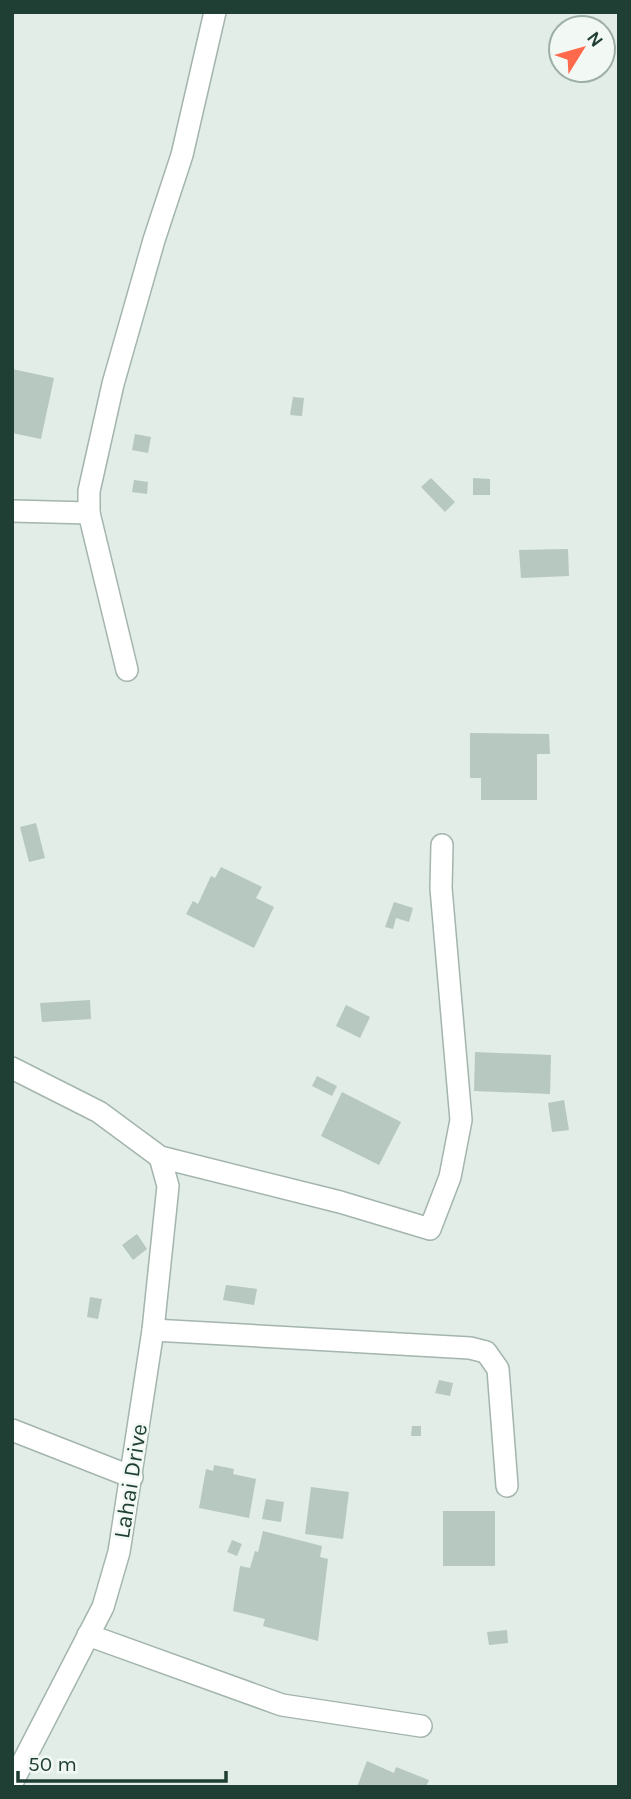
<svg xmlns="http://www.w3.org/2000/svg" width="631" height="1799" font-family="Karla,sans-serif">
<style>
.building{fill:#b6c8bf}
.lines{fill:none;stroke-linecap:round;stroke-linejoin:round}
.minor-casing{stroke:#a3b5ad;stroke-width:24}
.minor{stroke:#fff;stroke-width:21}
.labels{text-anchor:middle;stroke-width:5;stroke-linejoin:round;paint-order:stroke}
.street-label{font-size:23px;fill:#1f3f34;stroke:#f2f9f5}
</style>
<rect width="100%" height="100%" fill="#e1ede6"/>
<g class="building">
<path d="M12,369l42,9 -13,61 -29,-6z"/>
<path d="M293,397l11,1 -2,18 -12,-1z"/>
<path d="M135,434l16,3 -3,16 -16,-3z"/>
<path d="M431,478l24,24 -10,10 -24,-25z"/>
<path d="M473,478l17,1v16h-17z"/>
<path d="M134,480l14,2 -1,12 -15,-2z"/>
<path d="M568,549l1,27 -48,2 -2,-28z"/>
<path d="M470,733l79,1 1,20h-13v46h-56v-22h-11z"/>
<path d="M36,823l9,35 -16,4 -9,-35z"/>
<path d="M221,867l41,20 -6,11 18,9 -20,41 -68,-34 7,-13 5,3 13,-28 4,2z"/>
<path d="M394,902l19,6 -4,14 -13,-4 -3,11 -8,-2z"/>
<path d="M90,1000l1,19 -49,3 -2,-19z"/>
<path d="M346,1005l24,12 -10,21 -24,-12z"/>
<path d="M475,1052l76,3 -1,39 -76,-3z"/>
<path d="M317,1076l20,10 -5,10 -20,-10z"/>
<path d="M342,1092l59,30 -22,43 -58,-29z"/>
<path d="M564,1100l5,30 -17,2 -4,-29z"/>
<path d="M137,1234l10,15 -14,11 -11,-15z"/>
<path d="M226,1285l31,4 -3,16 -31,-5z"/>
<path d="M90,1297l12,2 -4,20 -11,-2z"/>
<path d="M439,1380l14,3 -3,13 -15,-3z"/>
<path d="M412,1426h9v10h-10z"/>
<path d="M214,1465l20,4 -1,5 23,5 -7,39 -50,-10 7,-39 7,2z"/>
<path d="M311,1487l38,5 -6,47 -38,-5z"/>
<path d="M266,1499l18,3 -3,20 -19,-3z"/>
<rect x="443" y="1511" width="52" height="55"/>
<path d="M263,1531l59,15 -2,11 8,2 -10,82 -55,-15 2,-7 -32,-8 7,-45 10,2 5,-17 3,1z"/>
<path d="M232,1540l10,4 -5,12 -10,-4z"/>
<path d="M507,1630l1,13 -19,2 -2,-13z"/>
<path d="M367,1761l27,12 2,-6 33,13 -3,7h-69z"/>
</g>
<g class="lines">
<g class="minor-casing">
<g id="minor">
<path d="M12,511l77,2v-22l24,-107 41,-144 28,-85 33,-143"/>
<path d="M89,513l38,157"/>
<path d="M12,1068l87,44 61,45 180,45 90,27 20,-52 11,-57 -20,-232 1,-43"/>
<path d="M153,1330l317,18 16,4 12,17 9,117"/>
<path d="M12,1430l120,47"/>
<path d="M88,1635l194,70 139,21"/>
<path d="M12,1783l91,-176 16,-55 34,-222 15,-144 -8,-29"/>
</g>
</g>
<use href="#minor" class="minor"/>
</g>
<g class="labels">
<g class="street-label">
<text transform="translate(130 1481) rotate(-81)" y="8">Lahai Drive</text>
</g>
</g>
<rect width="631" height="1799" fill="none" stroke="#1f3f34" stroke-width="28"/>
<g transform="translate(582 49) rotate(53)"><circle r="33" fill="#f2f9f5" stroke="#9eafa8" stroke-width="2"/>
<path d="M0-5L12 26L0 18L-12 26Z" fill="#ff6a4d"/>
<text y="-10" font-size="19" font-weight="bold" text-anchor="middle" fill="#1f3f34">N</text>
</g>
<path d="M18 1771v10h208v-10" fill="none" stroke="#1f3f34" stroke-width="3.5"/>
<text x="28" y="1771" font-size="21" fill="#1f3f34" stroke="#f2f9f5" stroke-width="5" paint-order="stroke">50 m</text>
</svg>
